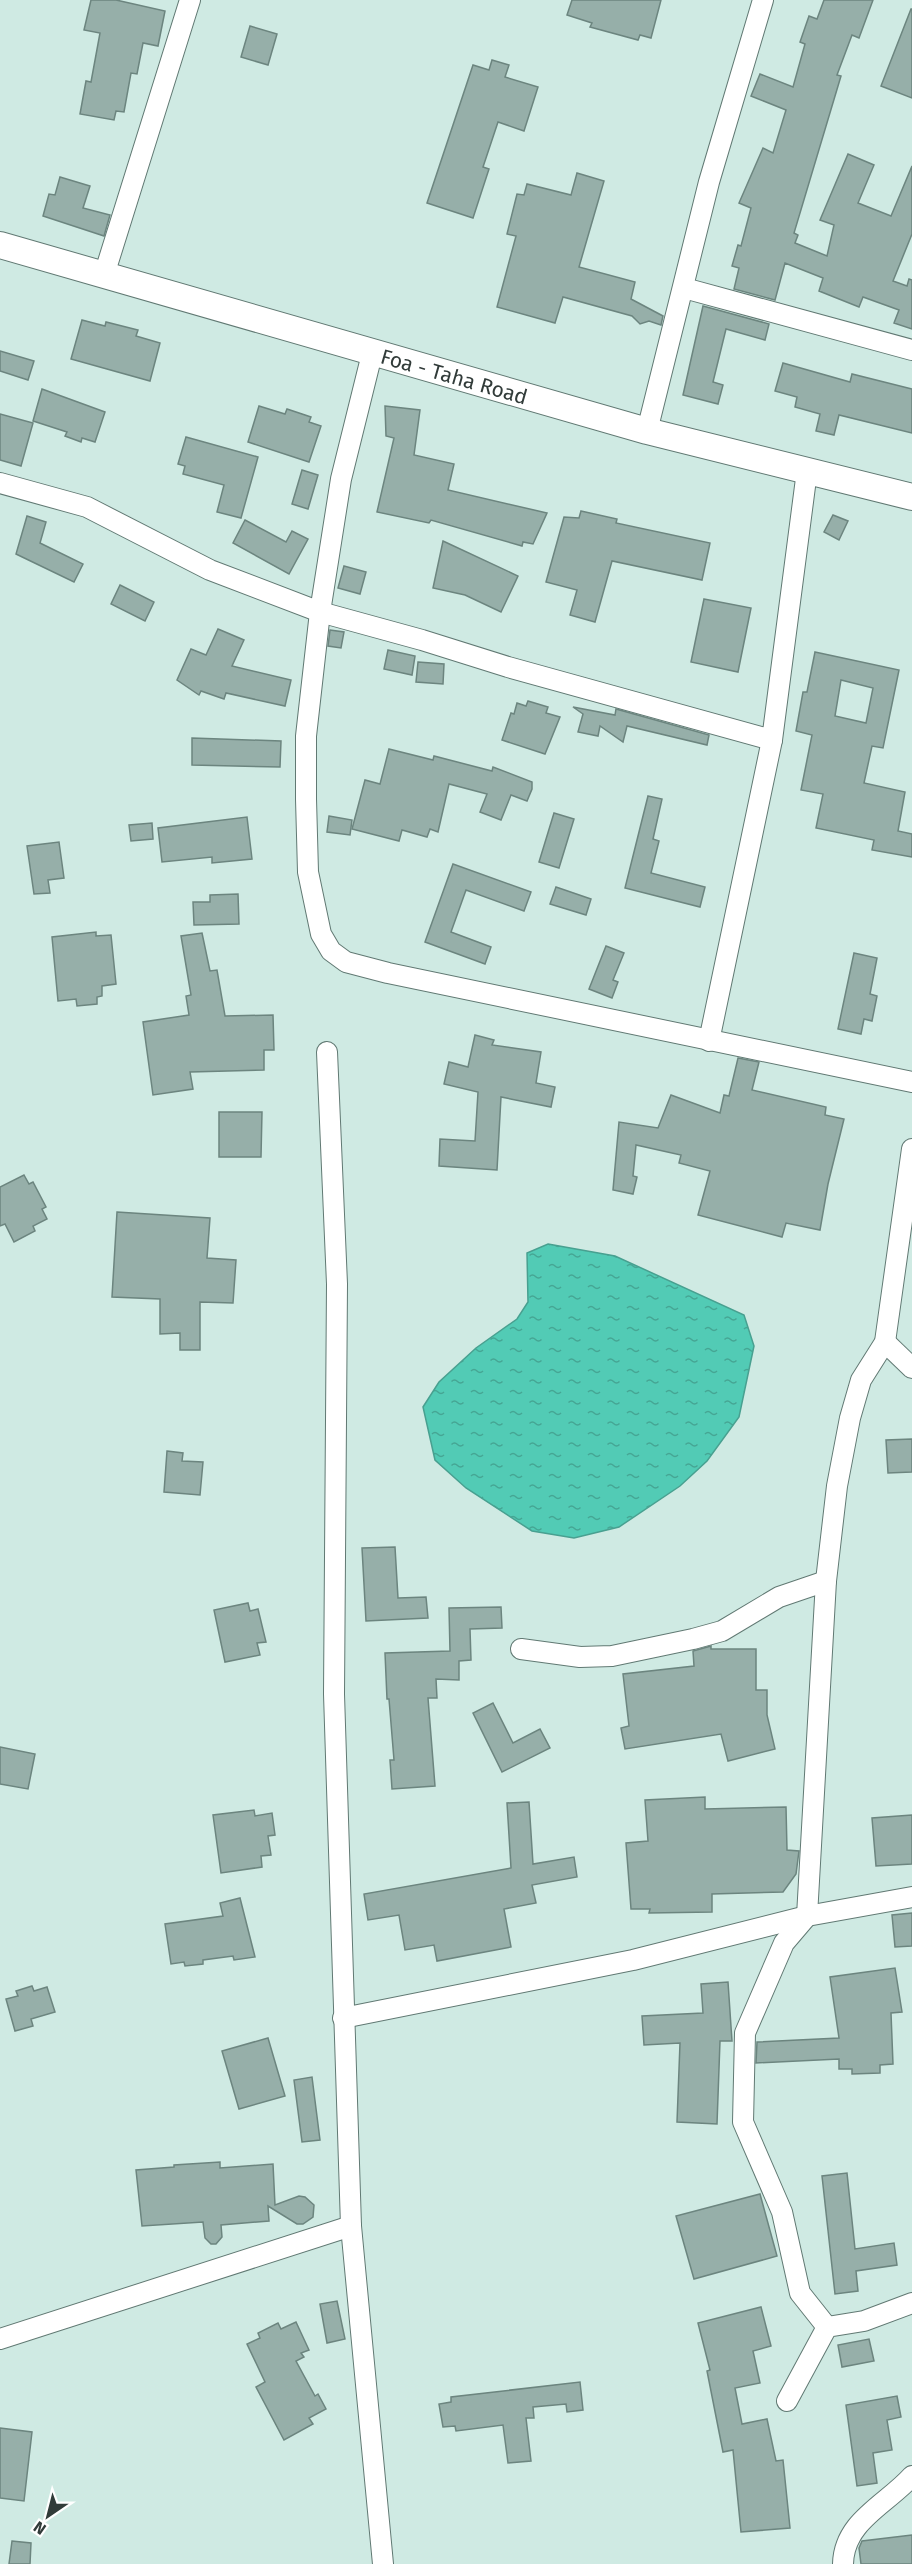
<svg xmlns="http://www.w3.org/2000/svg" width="912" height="2564" font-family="'Fira Sans',sans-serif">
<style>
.water{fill:url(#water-ripples);stroke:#48a090;stroke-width:1.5}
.building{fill:#96afa9;stroke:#6c857f;stroke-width:1.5;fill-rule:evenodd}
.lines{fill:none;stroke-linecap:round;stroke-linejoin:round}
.minor-casing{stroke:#617973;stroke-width:22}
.tertiary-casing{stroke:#617973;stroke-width:28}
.minor{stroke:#fff;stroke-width:20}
.tertiary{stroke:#fff;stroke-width:26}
.labels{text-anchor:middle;stroke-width:5;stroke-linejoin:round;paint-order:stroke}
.street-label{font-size:21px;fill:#313b39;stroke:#fff}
</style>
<defs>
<pattern id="water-ripples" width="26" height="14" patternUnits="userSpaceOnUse" patternTransform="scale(1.5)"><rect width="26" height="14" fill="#52cbb5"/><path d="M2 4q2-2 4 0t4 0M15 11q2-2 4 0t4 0" fill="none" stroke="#45a694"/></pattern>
</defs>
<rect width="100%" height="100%" fill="#cfeae3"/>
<path class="water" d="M548,1244l67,12 129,59 10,31 -15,71 -32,44 -27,25 -61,41 -45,11 -42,-7 -66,-43 -31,-28 -12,-53 16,-25 37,-34 41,-29 11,-17 -1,-49z"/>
<g class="building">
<path d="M91,0h25l49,11 -7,35 -15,-3 -6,31 -6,-1 -7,39 -8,-1 -2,9 -34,-6 6,-33 5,1 9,-49 -16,-3z"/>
<path d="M572,0h89l-10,38 -11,-3 -2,5 -48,-13 2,-4 -25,-8z"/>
<path d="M824,0h49l-14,38 -7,-3 -15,40 4,1 -47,157 4,2 -3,8 32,13 7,-31 -14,-5 28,-66 26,11 -16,38 33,13 21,-50v68l-19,47 14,5 2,-7 3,1v49l-18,-6 5,-13 -36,-13 -4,10 -40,-16 4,-13 -38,-15 -10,37 -41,-11 5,-21 -7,-2 6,-21 3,1 10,-38 -12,-5 24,-55 10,5 13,-43 -35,-14 9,-22 33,13 12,-43 -5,-2 9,-26 8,3z"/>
<path d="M911,9h1v89l-31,-12z"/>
<path d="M250,26l27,8 -9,31 -27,-8z"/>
<path d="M492,60l17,5 -4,12 33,10 -14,44 -26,-9 -15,45 6,2 -16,49 -46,-15 46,-138 16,5z"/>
<path d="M577,173l27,8 -25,86 56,15 -4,17 32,17 -2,9 -12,-4 -9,3 -8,-8 -69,-19 -8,26 -58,-16 19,-71 -9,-2 10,-40 7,1 3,-11 44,11z"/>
<path d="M60,177l30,9 -7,22 27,7 -6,21 -61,-20 6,-22 6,1z"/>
<path d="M703,306l66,18 -4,16 -39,-11 -13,53 10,3 -5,19 -35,-9z"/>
<path d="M82,320l23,6 1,-4 32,8 -2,6 24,7 -10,38 -79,-22z"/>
<path d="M0,351l34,10 -6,19 -28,-9z"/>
<path d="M783,363l67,19 2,-8 60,15v44l-73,-18 -5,20 -18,-4 4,-17 -25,-7 2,-10 -22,-6z"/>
<path d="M42,389l63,23 -10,30 -13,-4 -1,4 -16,-6 2,-4 -34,-11z"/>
<path d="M259,406l26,8 2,-5 24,8 -2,5 12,4 -12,36 -61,-20z"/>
<path d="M385,406l35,4 -6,45 40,9 -6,26 99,23 -14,31 -10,-2 -1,4 -91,-26 -2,3 -52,-11 17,-74 -8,-2z"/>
<path d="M0,414l33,9 -12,43 -21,-6z"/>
<path d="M186,437l72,20 -17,61 -24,-6 7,-27 -41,-11 2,-8 -7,-2z"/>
<path d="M302,470l16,5 -10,34 -16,-5z"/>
<path d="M581,511l36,8 -1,4 94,20 -8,37 -90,-19 -17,61 -25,-7 7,-25 -31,-8 18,-65 15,1z"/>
<path d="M833,515l15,6 -9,19 -15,-8z"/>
<path d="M27,516l19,6 -6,21 43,21 -9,18 -58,-28z"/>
<path d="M245,520l41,22 6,-11 16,8 -19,35 -56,-31z"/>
<path d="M443,541l75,35 -17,36 -36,-17 -32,-7z"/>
<path d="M344,566l22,6 -6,22 -22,-6z"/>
<path d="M120,585l34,17 -9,19 -34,-17z"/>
<path d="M704,599l47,9 -13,64 -47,-10z"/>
<path d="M218,629l26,11 -12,26 59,14 -6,26 -59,-13 -2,6 -23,-8 -2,4 -22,-15 14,-31 15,6z"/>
<path d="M330,630l14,2 -3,16 -13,-2z"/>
<path d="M388,650l27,6 -3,19 -28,-6z"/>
<path d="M815,652l84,18 -16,78 -11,-2 -8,37 41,9 -7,39 14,3v23l-40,-7 2,-10 -58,-12 7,-34 -22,-4 11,-55 -16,-4 7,-39h4zM841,680l32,8 -7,35 -31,-7z"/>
<path d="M418,662l26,2 -1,20 -27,-2z"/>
<path d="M528,701l20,6 -2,6 14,4 -15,37 -43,-14 9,-27 3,1 3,-11 9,3z"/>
<path d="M573,707l42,8 1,-6 93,26 -2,10 -80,-19 -4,16 -23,-16 -2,10 -20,-4 5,-18z"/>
<path d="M192,738l89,3 -1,26 -88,-2z"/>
<path d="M389,749l44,11 1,-4 58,15 1,-4 39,15v7l-5,12 -16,-6 -10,25 -21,-8 7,-18 -38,-10 -11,48 -8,-3 -3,8 -25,-7 -3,11 -47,-12 13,-49 15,4z"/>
<path d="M648,796l14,3 -9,40 6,2 -8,32 54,14 -5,20 -75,-19z"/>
<path d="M554,813l20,6 -15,49 -20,-6z"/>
<path d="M329,816l23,4 -2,15 -23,-3z"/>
<path d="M247,817l5,42 -40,4v-6l-50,5 -4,-34z"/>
<path d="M152,823l1,16 -22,2 -2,-16z"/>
<path d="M59,842l5,36 -16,2 2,13 -16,1 -7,-48z"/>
<path d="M453,864l78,28 -7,19 -58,-21 -15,42 40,15 -6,17 -60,-22z"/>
<path d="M556,887l35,12 -5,16 -36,-11z"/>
<path d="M238,894l1,30 -45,1 -1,-23h17v-7z"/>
<path d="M96,932v4l15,-1 5,49 -14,2v10l-5,1v7l-20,2 -1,-7 -18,2 -6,-64z"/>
<path d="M202,933l8,38 7,-1 8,46 48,-1 1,35h-10v20l-74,2 3,17 -40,6 -10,-73 46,-7 -3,-19 5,-1 -10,-59z"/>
<path d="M606,946l18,7 -11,27 5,2 -6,16 -23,-9z"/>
<path d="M854,953l23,5 -7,36 7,2 -5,25 -8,-2 -3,15 -23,-5z"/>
<path d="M475,1035l19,5 -2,5 49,7 -5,31 19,4 -4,20 -50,-10 -4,73 -58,-4 1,-27 35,2 3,-49 -34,-8 5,-22 19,5z"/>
<path d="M738,1058l21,4 -7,28 74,17 -1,8 19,4 -16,65 -8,46 -34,-7 -4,14 -84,-22 12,-44 -31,-8 2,-8 -45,-10 -3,31 4,1 -4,17 -20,-4 6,-68 39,6 13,-33 49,18 4,-18 5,1z"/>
<path d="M219,1112h43l-1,45h-42z"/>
<path d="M24,1175l5,9 4,-2 13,25 -4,2 5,10 -14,7 2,5 -21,11 -9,-18 -5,2v-39z"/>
<path d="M117,1212l93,6 -3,40 29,2 -3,43 -33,-1v48h-20v-17l-20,1v-35l-48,-2z"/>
<path d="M912,1439v33l-24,1 -2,-33z"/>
<path d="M167,1451l16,2 -1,8 21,1 -3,33 -36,-3z"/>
<path d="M395,1547l3,51 28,-1 2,21 -62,3 -4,-73z"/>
<path d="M248,1603l2,8 8,-2 8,33 -9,1 3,12 -35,7 -11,-52z"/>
<path d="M501,1607l1,21 -32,1 1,31 -12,1v19l-23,-1 1,19h-9l7,88 -43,3 -2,-29h4l-5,-61h-2l-2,-46 65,-2 -1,-43z"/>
<path d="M711,1646v3h45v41h11v25l8,34 -47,12 -7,-27 -96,15 -4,-21 8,-2 -6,-52 71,-8 -1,-15z"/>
<path d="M493,1703l20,40 27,-14 10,19 -48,24 -29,-59z"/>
<path d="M0,1747l35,7 -7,35 -28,-5z"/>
<path d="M705,1797v12l81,-2 1,43 12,1 -3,23 -13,18 -71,2v18l-63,1 1,-4h-19l-5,-66 22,-2 -3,-41z"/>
<path d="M529,1802l4,62 41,-7 3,20 -45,8 4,18 -32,6 7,38 -74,14 -3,-16 -29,5 -6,-35 -31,5 -4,-26 147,-26 -4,-65z"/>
<path d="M254,1810l1,6 17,-3 3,22 -7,1 3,19 -10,1 1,11 -41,6 -8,-58z"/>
<path d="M912,1815v49l-36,2 -4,-48z"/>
<path d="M240,1898l15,59 -21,3 -1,-4 -30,4v4l-18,2 -1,-4 -13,2 -6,-40 58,-8 -3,-13z"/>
<path d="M912,1913v33l-17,1 -3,-32z"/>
<path d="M895,1968l7,44 -11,1 2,51 -13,1v8l-28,1v-5h-13v-10l-83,4 1,-21 82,-4 -9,-61z"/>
<path d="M728,1982l4,59h-12l-3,83 -40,-2 3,-79 -36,2 -2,-29 61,-3 -2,-29z"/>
<path d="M32,1986l2,5 13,-4 8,25 -24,7 2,7 -18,5 -9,-32 12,-3 -2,-5z"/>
<path d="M268,2038l17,58 -46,13 -17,-58z"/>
<path d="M312,2077l8,63 -18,2 -8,-62z"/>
<path d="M220,2162v6l53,-4 2,41 24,-9 6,1 9,8 -1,12 -10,7h-6l-29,-18 1,15 -48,4 1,12 -6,7h-5l-6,-6 -2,-16 -61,4 -6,-56 38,-3v-2z"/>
<path d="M847,2173l8,76 39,-6 3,22 -41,6 2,20 -23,3 -13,-118z"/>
<path d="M760,2194l17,62 -83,23 -18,-63z"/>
<path d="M337,2301l8,38 -18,4 -7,-39z"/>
<path d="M761,2307l10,39 -18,5 7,32 -25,5 7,36 25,-5 9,42 7,-1 7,68 -49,4 -8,-82 -10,2 -16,-81 3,-1 -12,-47z"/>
<path d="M296,2322l13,28 -8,3 3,4 -8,4 19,35 3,-2 8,15 -17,9 4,6 -29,16 -28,-53 9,-5 -18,-38 13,-6 -2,-5 20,-10 3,6z"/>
<path d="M869,2339l5,22 -32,6 -4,-22z"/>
<path d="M580,2382l3,28 -16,2 -1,-8 -33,3 1,11h-8l5,43 -23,2 -5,-38 -47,6 -1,-5 -12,1 -4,-23 12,-2v-5z"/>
<path d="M897,2396l4,21 -14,3 5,30 -19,3 4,30 -20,3 -11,-81z"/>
<path d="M0,2428l32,4 -8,69 -24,-3z"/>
<path d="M912,2535v29h-51l-2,-16 3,-7z"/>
<path d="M12,2541l19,2 -1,21h-21z"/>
</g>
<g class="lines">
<g class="minor-casing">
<g id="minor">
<path d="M104,275l86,-275"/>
<path d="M684,288l228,62"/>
<path d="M372,354l-31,125 -21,133 -14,124v63l2,73 13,62 10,17 15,11 42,11 524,109"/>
<path d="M647,431l62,-249 54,-182"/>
<path d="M0,483l87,24 123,63 110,42 102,28 86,27 264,73"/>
<path d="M709,1041l63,-301 35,-269"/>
<path d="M327,1052l10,232 -3,410 17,532 32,338"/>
<path d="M885,1342l27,26"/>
<path d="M521,1649l59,8 32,-1 81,-17 29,-8 57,-34 47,-16"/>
<path d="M343,2018l290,-58 174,-44 105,-19"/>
<path d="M827,2327l-27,-34 -18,-81 -39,-90 2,-89 39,-90 23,-27 19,-335 11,-95 13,-68 11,-38 24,-38 27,-193"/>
<path d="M0,2339l351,-113"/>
<path d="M787,2401l40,-74 37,-6 48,-18"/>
<path d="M843,2564c1,-43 43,-59 69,-88"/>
</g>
</g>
<g class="tertiary-casing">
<path id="tertiary" d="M0,245l647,186 265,66"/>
</g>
<use href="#minor" class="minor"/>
<use href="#tertiary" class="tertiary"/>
</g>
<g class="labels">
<g class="street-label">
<text transform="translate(454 377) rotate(16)" y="7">Foa - Taha Road</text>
</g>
</g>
<g transform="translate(48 2516) rotate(215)" stroke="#ffffff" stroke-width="4.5" paint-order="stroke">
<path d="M0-4.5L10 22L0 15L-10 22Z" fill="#313b39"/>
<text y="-9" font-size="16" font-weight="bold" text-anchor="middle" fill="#313b39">N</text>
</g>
</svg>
